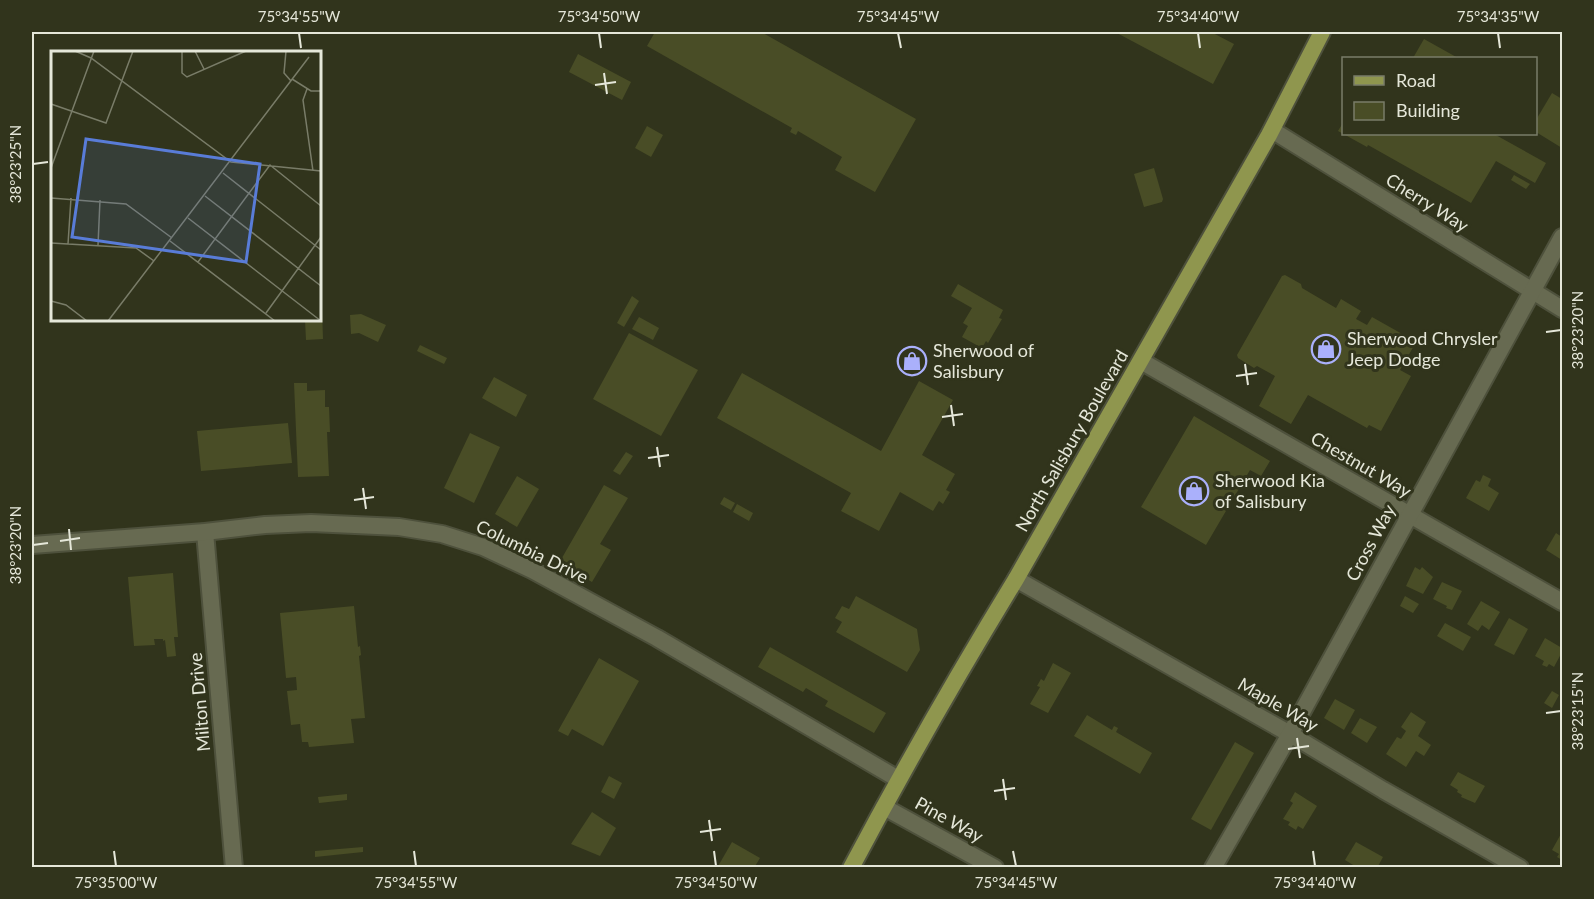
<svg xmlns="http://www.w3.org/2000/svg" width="1594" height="899" font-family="Lato,sans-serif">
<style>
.building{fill:#494d26}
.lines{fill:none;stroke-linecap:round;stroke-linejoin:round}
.minor-casing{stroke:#4e513c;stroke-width:20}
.primary-casing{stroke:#4e513c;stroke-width:20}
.minor{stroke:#676a51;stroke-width:16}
.primary{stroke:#8f964e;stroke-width:16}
.ticks{fill:none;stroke:#e5e7d9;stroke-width:2}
.labels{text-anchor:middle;stroke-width:6;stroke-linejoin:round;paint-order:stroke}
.street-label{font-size:18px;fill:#e5e7d9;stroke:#31341c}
.poi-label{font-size:18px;fill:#e5e7d9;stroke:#31341c;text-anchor:start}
.inset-road{fill:none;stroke:#797c68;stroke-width:1.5}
.view{fill:#597cd8;fill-opacity:0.15;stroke:#597cd8;stroke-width:3}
.inset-edge{fill:none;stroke:#e5e7d9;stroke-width:3}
.neatline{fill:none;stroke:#e5e7d9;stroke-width:2}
.ticks-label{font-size:15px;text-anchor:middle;fill:#e5e7d9}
</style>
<rect width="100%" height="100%" fill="#31341c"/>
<g class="building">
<path d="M655,32h106l155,87 -41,73 -40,-22 7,-13 -44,-26 -2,4 -6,-3 2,-4 -145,-82z"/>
<path d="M1115,32h96l23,12 -21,40z"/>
<path d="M1424,39l34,19h-45z"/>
<path d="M578,54l53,28 -9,18 -53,-28z"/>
<path d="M1552,93l10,6v49l-26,-16v-12z"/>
<path d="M1344,121v13h150l52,29 -11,20 -39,-22 -25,42 -103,-58 -1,2 -29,-16z"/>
<path d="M647,126l16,9 -12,22 -16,-9z"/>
<path d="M1154,168l9,31 -1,3 -18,5 -10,-33z"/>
<path d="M1514,175l16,9 -4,5 -15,-9z"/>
<path d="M1285,275l16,9 1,4 34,20 5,-9 20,12 -5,8 11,6 5,-8 32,18 -2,2 13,7 -15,26 11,6 -30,55 -12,-6 -2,3 -59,-33 -17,29 -32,-18 16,-30 -18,-10 -3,2 -16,-10 -1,-3 45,-79z"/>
<path d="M958,284l45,26 -4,8 3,1 -14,24 -2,-2 -4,7 -20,-11 6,-11 -5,-3 9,-15 -21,-12z"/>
<path d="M632,296l7,5 -15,26 -7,-4z"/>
<path d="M320,309h2l1,30 -17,1 -1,-20h15z"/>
<path d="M361,314l25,11 -8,17 -19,-9 -8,1 -1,-19z"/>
<path d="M639,317l20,11 -6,12 -21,-11z"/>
<path d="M629,333l69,37 -37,66 -68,-37z"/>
<path d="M420,345l27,13 -3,6 -27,-13z"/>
<path d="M742,373l139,78 38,-70 34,19 -31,55 33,19 -9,16 4,2 -7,12 -4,-3 -6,10 -33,-19 -21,39 -38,-20 10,-18 -134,-75z"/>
<path d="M494,377l33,18 -11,22 -34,-19z"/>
<path d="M294,383h13v8l18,-1v17h4l1,25h-3l2,44 -31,1z"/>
<path d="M1194,416l76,45 -9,15 -11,-6 -44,75 -65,-38z"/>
<path d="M288,423l4,40 -91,8 -4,-40z"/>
<path d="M470,433l30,14 -26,56 -30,-15z"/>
<path d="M626,452l7,4 -13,19 -7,-4z"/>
<path d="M1483,475l8,4 -3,7 11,7 -10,18 -23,-13 10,-18 4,2z"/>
<path d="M517,476l22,13 -22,38 -22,-13z"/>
<path d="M604,485l24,13 -28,46 11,6 -19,32 -33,-19z"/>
<path d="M724,497l11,6 -4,7 -11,-6z"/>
<path d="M737,504l16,9 -4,8 -16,-9z"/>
<path d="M1556,533l6,4v23l-16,-10z"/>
<path d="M1415,567l5,3 2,-3 11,10 -10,17 -17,-8z"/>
<path d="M173,573l5,64h-4l2,19 -9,1 -2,-17 -2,1v-2h-9l1,6 -21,1 -6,-69z"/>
<path d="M1442,582l20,9 -10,19 -6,-2 1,-2 -14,-7z"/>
<path d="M856,596l61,33 3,21 -13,22 -71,-40 6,-10 -7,-4 7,-12 7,3z"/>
<path d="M1405,596l14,8 -6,9 -13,-7z"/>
<path d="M1481,601l19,11 -11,18 -7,-5 -4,6 -11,-7z"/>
<path d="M354,606l4,41 2,-1 1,9 -2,1 6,62 -14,1 3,24 -45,4 -1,-5h-6l-2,-18 -9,1 -4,-34 10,-1 -1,-13 -10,1 -6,-65z"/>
<path d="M1509,618l19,11 -14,26 -20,-10z"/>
<path d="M1445,623l26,14 -8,14 -26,-15z"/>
<path d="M1545,638l17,10v4l-8,15 -5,-3 -2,3 -5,-2 2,-4 -9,-5z"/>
<path d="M770,647l116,66 -12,20 -49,-27 3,-5 -22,-13 -3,4 -45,-25z"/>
<path d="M599,658l40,23 -36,65 -31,-17 -4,7 -10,-5z"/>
<path d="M1053,663l18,10 -23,40 -18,-9 10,-17 -3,-1 4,-7 3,2z"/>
<path d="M1552,691l7,4 -7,13 -8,-5z"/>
<path d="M1335,699l20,11 -11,20 -20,-12z"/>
<path d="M1411,712l15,10 -8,14 13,9 -7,11 -8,-5 -10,16 -20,-13 11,-17 4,2 5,-8 -5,-4z"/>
<path d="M1087,715l25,15 2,-4 4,2 -2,4 36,21 -12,21 -66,-38z"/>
<path d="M1360,718l17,9 -10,16 -16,-10z"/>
<path d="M1235,742l19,11 -43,77 -20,-11z"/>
<path d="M1458,772l27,14 -10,17 -14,-6 1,-2 -5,-3 1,-2 -8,-5z"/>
<path d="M609,776l13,7 -8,16 -13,-7z"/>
<path d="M1295,792l22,14 -14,23 -5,-3 -2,4 -8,-5 2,-3 -7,-3 10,-16 -3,-2z"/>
<path d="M347,794v6l-28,3 -1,-6z"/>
<path d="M592,812l24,16 -16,28 -29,-12z"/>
<path d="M1562,832v28l-5,-3 2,-3 -7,-4z"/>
<path d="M732,842l28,16 -6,10h-37z"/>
<path d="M1356,842l27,15 -6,11h-19l-13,-8z"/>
<path d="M363,847v5l-48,5v-6z"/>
</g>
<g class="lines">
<g class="minor-casing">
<g id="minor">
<path d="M1272,130l290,179"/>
<path d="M1141,361l421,241"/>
<path d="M205,532l29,336"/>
<path d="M32,545l173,-13 60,-7 46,-2 88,4 43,7 41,13 49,23 125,68 241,141"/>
<path d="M1016,579l274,155 93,56 137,78"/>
<path d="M884,807l111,61"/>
<path d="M1213,868l77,-134 272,-497"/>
</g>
</g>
<g class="primary-casing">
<path id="primary" d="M851,868c52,-98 107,-194 165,-289l253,-444 53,-103"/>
</g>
<use href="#minor" class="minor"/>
<use href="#primary" class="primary"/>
</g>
<path class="ticks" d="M299,33l2,15M599,33l2,15M898,33l3,15M1198,33l2,15M1498,33l2,15M604,73l3,21M595,85l21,-3M33,164l15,-2M1546,332l15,-2M1245,364l3,21M1236,376l21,-3M951,405l3,21M942,417l21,-3M657,447l3,20M648,458l21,-3M363,488l3,21M354,500l20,-3M69,529l2,21M60,541l20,-3M33,545l15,-2M1546,713l15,-2M1297,738l3,20M1288,749l21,-3M1003,779l3,21M994,791l21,-3M709,820l3,21M700,832l21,-3M114,851l2,15M414,851l2,15M714,851l2,15M1013,851l3,15M1313,851l2,15"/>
<defs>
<g id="shop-ring" transform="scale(1.5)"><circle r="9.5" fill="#31341c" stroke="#aab0fb" stroke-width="1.5"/><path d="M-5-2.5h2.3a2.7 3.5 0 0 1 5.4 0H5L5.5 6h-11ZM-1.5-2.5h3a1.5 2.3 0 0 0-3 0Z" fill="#aab0fb"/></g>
</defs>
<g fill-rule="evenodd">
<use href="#shop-ring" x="1326" y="349"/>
<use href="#shop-ring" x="912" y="361"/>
<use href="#shop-ring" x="1194" y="491"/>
</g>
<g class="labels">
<g class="street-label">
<text transform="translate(1427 203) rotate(32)" y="6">Cherry Way</text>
<text transform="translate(1072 441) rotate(-60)" y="6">North Salisbury Boulevard</text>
<text transform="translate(1361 465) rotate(30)" y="6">Chestnut Way</text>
<text transform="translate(1371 543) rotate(-62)" y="6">Cross Way</text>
<text transform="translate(532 552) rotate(26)" y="6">Columbia Drive</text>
<text transform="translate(200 702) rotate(-95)" y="6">Milton Drive</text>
<text transform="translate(1278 705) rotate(30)" y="6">Maple Way</text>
<text transform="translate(949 820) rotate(29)" y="6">Pine Way</text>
</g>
<g class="poi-label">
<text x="1347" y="345">Sherwood Chrysler<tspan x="1347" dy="21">Jeep Dodge</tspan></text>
<text x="933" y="357">Sherwood of<tspan x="933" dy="21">Salisbury</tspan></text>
<text x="1215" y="487">Sherwood Kia<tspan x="1215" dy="21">of Salisbury</tspan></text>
</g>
</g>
<g transform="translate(51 51)">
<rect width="270" height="270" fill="#31341c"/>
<path class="inset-road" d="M24,0l16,7 140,104 90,9M131,0v22l5,4 59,-26M144,0l9,18M235,0l-2,22 7,8M241,28l19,12h10M256,38l-4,11 10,71M0,53l55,19 27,-72M0,117l43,-117M172,122l98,77M154,145l116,90M0,147l75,6 46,34M137,167l133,103M119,190l105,80M0,192l85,5 18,13M17,193l3,-46M47,194l2,-45M147,211l72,-97 51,41M0,250l15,4 21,16M215,262l55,-76M57,270l201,-264"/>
<path class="view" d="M35,88l174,25 -14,98 -174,-25z"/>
<rect width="270" height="270" class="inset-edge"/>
</g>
<rect width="1594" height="899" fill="none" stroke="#31341c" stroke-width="66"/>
<rect x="1342" y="57" width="195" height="78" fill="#31341c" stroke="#797c68" stroke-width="1.5"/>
<rect x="1354" y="76" width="30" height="9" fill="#8f964e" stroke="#797c68" stroke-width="1.5"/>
<text x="1396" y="87" font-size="18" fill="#e5e7d9">Road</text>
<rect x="1354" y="102" width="30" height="18" fill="#494d26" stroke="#797c68" stroke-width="1.5"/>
<text x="1396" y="117" font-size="18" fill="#e5e7d9">Building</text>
<rect x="33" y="33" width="1528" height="833" class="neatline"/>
<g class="ticks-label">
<text x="299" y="22">75°34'55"W</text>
<text x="599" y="22">75°34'50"W</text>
<text x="898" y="22">75°34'45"W</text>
<text x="1198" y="22">75°34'40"W</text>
<text x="1498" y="22">75°34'35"W</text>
<text transform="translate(16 164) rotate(-90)" y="5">38°23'25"N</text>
<text transform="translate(1578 330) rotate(-90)" y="5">38°23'20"N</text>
<text transform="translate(16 545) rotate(-90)" y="5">38°23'20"N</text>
<text transform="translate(1578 711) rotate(-90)" y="5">38°23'15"N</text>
<text x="116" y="888">75°35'00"W</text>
<text x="416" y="888">75°34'55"W</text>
<text x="716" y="888">75°34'50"W</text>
<text x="1016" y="888">75°34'45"W</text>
<text x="1315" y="888">75°34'40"W</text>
</g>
</svg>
